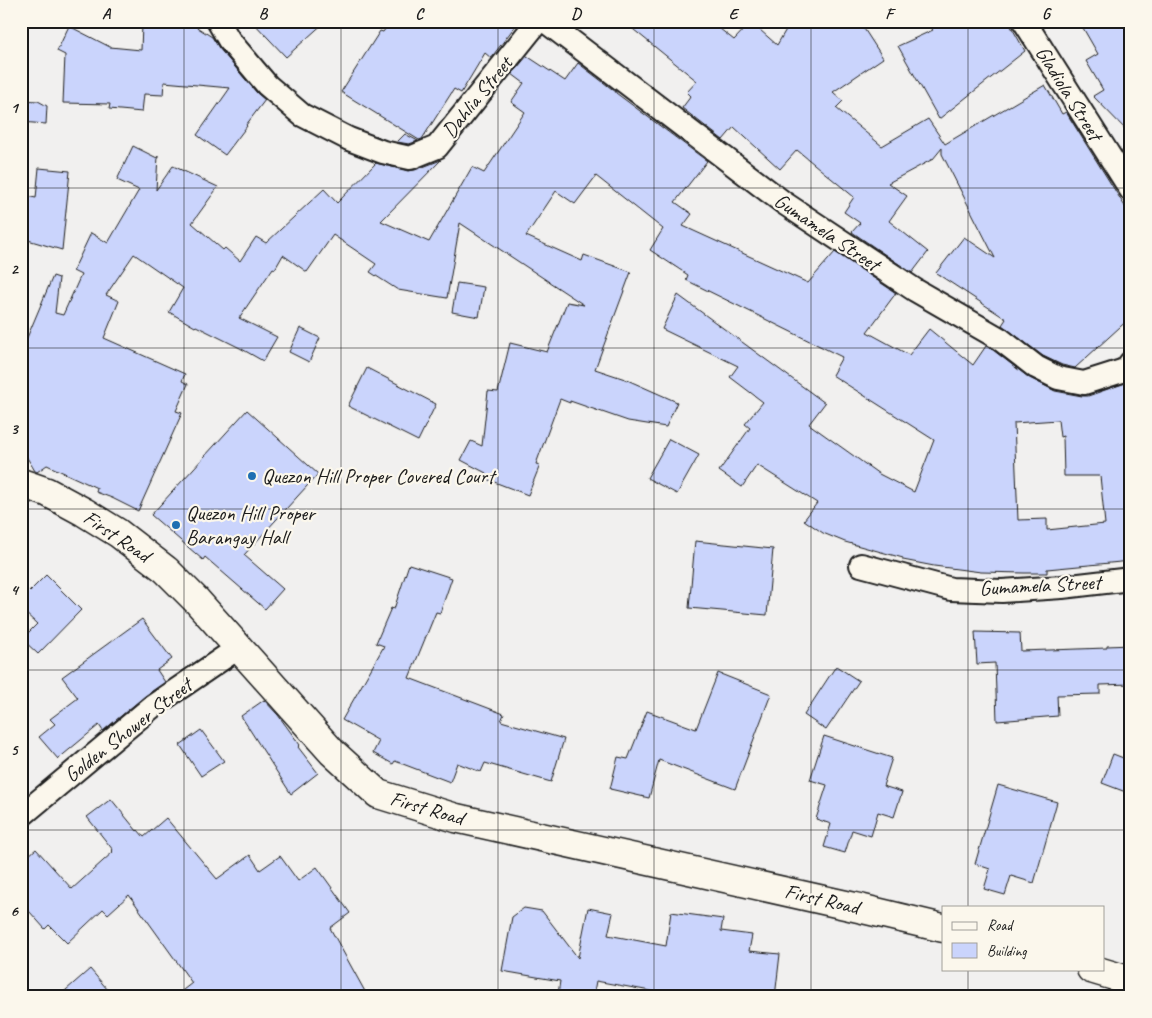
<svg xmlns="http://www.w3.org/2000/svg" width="1152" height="1018" font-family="Caveat,sans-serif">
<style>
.building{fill:#cad4fc;stroke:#1c1c1c;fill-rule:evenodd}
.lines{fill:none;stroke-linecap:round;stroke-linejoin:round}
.street-casing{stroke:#1c1c1c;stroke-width:26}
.secondary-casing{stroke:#1c1c1c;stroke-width:31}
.street{stroke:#fbf7ec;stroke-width:22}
.secondary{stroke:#fbf7ec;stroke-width:28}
.grid{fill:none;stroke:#1c1c1c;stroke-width:1;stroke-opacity:0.55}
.poi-dot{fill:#1f6fb2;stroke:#fbf7ec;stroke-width:2}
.labels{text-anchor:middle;stroke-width:4.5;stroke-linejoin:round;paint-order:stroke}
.street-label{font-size:21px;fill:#1c1c1c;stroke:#fbf7ec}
.poi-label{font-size:21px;fill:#1c1c1c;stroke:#fbf7ec;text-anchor:start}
.neatline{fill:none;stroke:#1c1c1c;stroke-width:2}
.grid-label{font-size:16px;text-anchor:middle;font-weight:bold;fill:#1c1c1c}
</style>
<rect width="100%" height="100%" fill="#f1f0ef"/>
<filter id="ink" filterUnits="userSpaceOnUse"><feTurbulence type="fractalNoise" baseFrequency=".02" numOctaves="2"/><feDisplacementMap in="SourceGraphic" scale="10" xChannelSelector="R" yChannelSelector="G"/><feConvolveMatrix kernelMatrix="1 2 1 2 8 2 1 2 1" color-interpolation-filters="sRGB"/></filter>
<g filter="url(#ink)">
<g class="building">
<path d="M252,21h74l-40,36z"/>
<path d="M391,21h128l-28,37 -6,-5 -24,40 -7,-4 -32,50 -3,1 -78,-48 39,-61 3,1z"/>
<path d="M623,21h87l24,19 17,-18 26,23 14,-24h68l24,37 -50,34 10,9 -7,7 46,38 46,-27 17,25 100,-59 17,29 4,-2 65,104v101l-56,51 -13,-3 -19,-9 -41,-31 4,-6 -70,-46 28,-36 31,21 -53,-104v-6l-9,11 -45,24 19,13 -18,25 39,31 -16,21 -60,-41 8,-9 -16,-11 10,-15 -57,-47 -17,19 -46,-42 -11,13 -41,-32 9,-12 -4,-4 10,-11z"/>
<path d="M925,21h83l17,30 -86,68 -41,-73 35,-16z"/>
<path d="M1079,21h52v114l-38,-39 10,-6 -17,-29 12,-7z"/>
<path d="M142,25l53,1 17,11 7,11 38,45 8,7 -19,25 1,1 -22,29 -28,-20 33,-47 -66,-6 -1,13 -19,-1 -2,18 -33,-3 1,-5 -47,-1 2,-48 -8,-4 12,-25 41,21 31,3z"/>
<path d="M527,56l38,25 13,-18 38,29v1l91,68 -32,41 17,12 -9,12 125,57 27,-31 61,41 -29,39 42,23 20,-26 44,36 13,-19 7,4 35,27 27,14 27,5h6l43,-15v180l-84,8v4h-23l-43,-1 -47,-6 -31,-6v-2l-58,-16 -22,-9 -19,-13 13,-17 -60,-38 -15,22 -23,-16 31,-43 -5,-4 18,-22 -33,-25 8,-11 -76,-37 16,-34 147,108 -16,21 70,50 35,18 20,-52 -102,-65 10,-18 -156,-77 2,-5 -38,-25 13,-21 -67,-53 -21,28 -19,-13 -30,45 56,25 2,-6 47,17 -36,97 30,10 52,23 -11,25 -38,-6 -58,-20v2l-10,-4 -24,65 4,1 -12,30 -44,-17 2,-5 -25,-13 10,-19 11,5 6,-55 10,1 12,-49 37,9 20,-50 17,3 -124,-82 -13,75 -49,-8 -28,-18 6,-8 -43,-29 -26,37 -24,-17 -8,14 -2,-1 -34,50 38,19 -14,24 -23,-13 -44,-22 -1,1 -26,-15 14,-24 -49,-34 -28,41 13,6 -15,37 81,36 -3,7 6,3 -12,27 6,2 -44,98 -26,-13 -16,-6 1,-4 -50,-23 -10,7 -2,-1 -9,-15 -5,-1v-103l32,-76 6,2 -4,35 8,2 18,-40 -8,-4 18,-38 17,10 31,-53 -22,-10 16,-34 24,12 1,-2 -2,34 17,-24 45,21 -26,36 31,27 2,-2 15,13 16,-24 10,6 58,-54 13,14 39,-40 32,8 7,-1 26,-10 -60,61 48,21 43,-75 12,6 41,-61 -14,-10 13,-19 -12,-9zM1058,420l2,17 3,-1 1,40h36l5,48 -58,6v-11l-29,1 -4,-97z"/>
<path d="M21,100l17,1 9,5 -1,18 -25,-2z"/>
<path d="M405,134l13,7 -9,3 -12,-2z"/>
<path d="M39,168l31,3 -8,79 -41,-12v-43l15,3z"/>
<path d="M457,283l27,4 -5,30 -27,-5z"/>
<path d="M300,328l20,10 -11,24 -20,-10z"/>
<path d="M367,368l69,36 -18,37 -70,-35z"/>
<path d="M247,410l71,64 -74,81 39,34 -18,20 -60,-52 -2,3 -52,-45z"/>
<path d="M669,439l30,16 -22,39 -30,-16z"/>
<path d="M695,541l78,8 -6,66 -78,-7z"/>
<path d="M409,564l43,14 -12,35 -4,-1 -27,66 95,36 -3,7 63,18 -13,43 -66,-19 -4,9 -24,-9 -7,19 -55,-21 -2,3 -20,-11 6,-12 -37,-21 42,-74 -8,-3 15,-35 3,1z"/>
<path d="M46,575l35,35 -43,44 -16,-15 15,-15 -16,-15v-9z"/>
<path d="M142,619l30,40 -15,11 8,12 -20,14 -42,35 -4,-6 -41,34 -19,-22 16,-13 -5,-5 28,-21 -16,-21z"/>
<path d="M975,632l45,1 1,18 86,-3v-2l24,-1v39l-31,1v9l-43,1 1,21 -61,5 -2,-58 -18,1z"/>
<path d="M836,666l23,15 -33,49 -22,-15z"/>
<path d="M718,673l53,21 -36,95 -76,-29 -10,38 -39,-9 8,-32 10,2 19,-48 49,18z"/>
<path d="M264,700l14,15 22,30 -2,2 20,26 -27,21 -50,-78z"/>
<path d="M201,730l23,31 -23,15 -21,-31z"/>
<path d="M824,736l68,22 -9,28 19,6 -8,25 -16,-5 -7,24 -19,-6 -7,23 -21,-6 7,-23 -15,-5 11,-34 -17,-5z"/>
<path d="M1113,754l18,7v33l-29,-11z"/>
<path d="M998,785l59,17 -23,81 -23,-7 -6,19 -21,-6 6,-20 -15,-5z"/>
<path d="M111,799l26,32 1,-1 6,7 22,-19 51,61 33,-24 10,15 20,-14 18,25 19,-14 33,46 -20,15 38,69h-194l18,-14 -63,-88 -21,19 -5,-5 -36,34 -18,-18 -4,4 -24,-27v-40l15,-13 36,40 41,-37 -1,-1 1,-1 -26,-33z"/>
<path d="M524,908l18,3 36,47 10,-50 25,5 -5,22 58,11 5,-34 52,7 -2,12 31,4 -3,16 31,3 -5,43h-87l-32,-5 -60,-11 -3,16h-18l-17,-3 2,-13 -58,-10 10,-54z"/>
<path d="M90,969l24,28h-56z"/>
</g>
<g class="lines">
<g class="street-casing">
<g id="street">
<path d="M218,21l11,19 38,45 35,30 47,24 34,13 27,6 27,-11 101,-126"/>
<path d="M545,21l239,182 131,87 85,49 36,28 22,11 26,5 41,-13 6,-8"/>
<path d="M1024,21l107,169"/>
<path d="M861,565l90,24 51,2 60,-4 69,-8"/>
<path d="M21,816l132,-110 85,-58"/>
</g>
</g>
<g class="secondary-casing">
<g id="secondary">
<path d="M21,483l26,9 37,20 34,21 48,37 31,31 135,151 46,42 78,24 403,90 84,20"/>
<path d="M1091,969l40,12"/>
</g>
</g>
<use href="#street" class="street"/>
<use href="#secondary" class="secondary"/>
</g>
</g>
<path class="grid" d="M184,21v976M341,21v976M498,21v976M654,21v976M811,21v976M968,21v886M21,188h1110M21,348h1110M21,509h1110M21,670h1110M21,830h1110M968,969v28"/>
<g class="poi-dot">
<circle cx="252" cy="476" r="5"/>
<circle cx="176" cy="525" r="5"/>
</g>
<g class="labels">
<g class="street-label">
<text transform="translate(1069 93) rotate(58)" y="7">Gladiola Street</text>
<text transform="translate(477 97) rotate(-51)" y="7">Dahlia Street</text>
<text transform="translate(827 232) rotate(34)" y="7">Gumamela Street</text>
<text transform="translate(117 536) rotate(34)" y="7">First Road</text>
<text transform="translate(1040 585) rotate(-3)" y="7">Gumamela Street</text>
<text transform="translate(128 730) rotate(-38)" y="7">Golden Shower Street</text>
<text transform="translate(427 808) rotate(16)" y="7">First Road</text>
<text transform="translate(822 899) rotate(13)" y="7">First Road</text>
</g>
<g class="poi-label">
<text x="262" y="483">Quezon Hill Proper Covered Court</text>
<text x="186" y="520">Quezon Hill Proper<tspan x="186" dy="24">Barangay Hall</tspan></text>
</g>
</g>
<rect width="1152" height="1018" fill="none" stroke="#fbf7ec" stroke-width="55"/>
<rect x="942" y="906" width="162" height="65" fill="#fbf7ec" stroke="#a29f99"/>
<rect x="952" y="922" width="25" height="8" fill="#fbf7ec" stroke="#a29f99"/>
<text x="987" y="930" font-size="15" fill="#1c1c1c">Road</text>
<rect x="952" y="943" width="25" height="15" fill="#cad4fc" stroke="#a29f99"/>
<text x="987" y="956" font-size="15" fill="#1c1c1c">Building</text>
<rect x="28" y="28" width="1096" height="962" class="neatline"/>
<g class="grid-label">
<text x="106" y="19">A</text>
<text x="263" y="19">B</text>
<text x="419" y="19">C</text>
<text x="576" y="19">D</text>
<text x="733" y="19">E</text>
<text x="889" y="19">F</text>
<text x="1046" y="19">G</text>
<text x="14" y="113">1</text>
<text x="14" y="274">2</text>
<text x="14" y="434">3</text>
<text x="14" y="595">4</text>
<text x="14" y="755">5</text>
<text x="14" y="916">6</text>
</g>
</svg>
